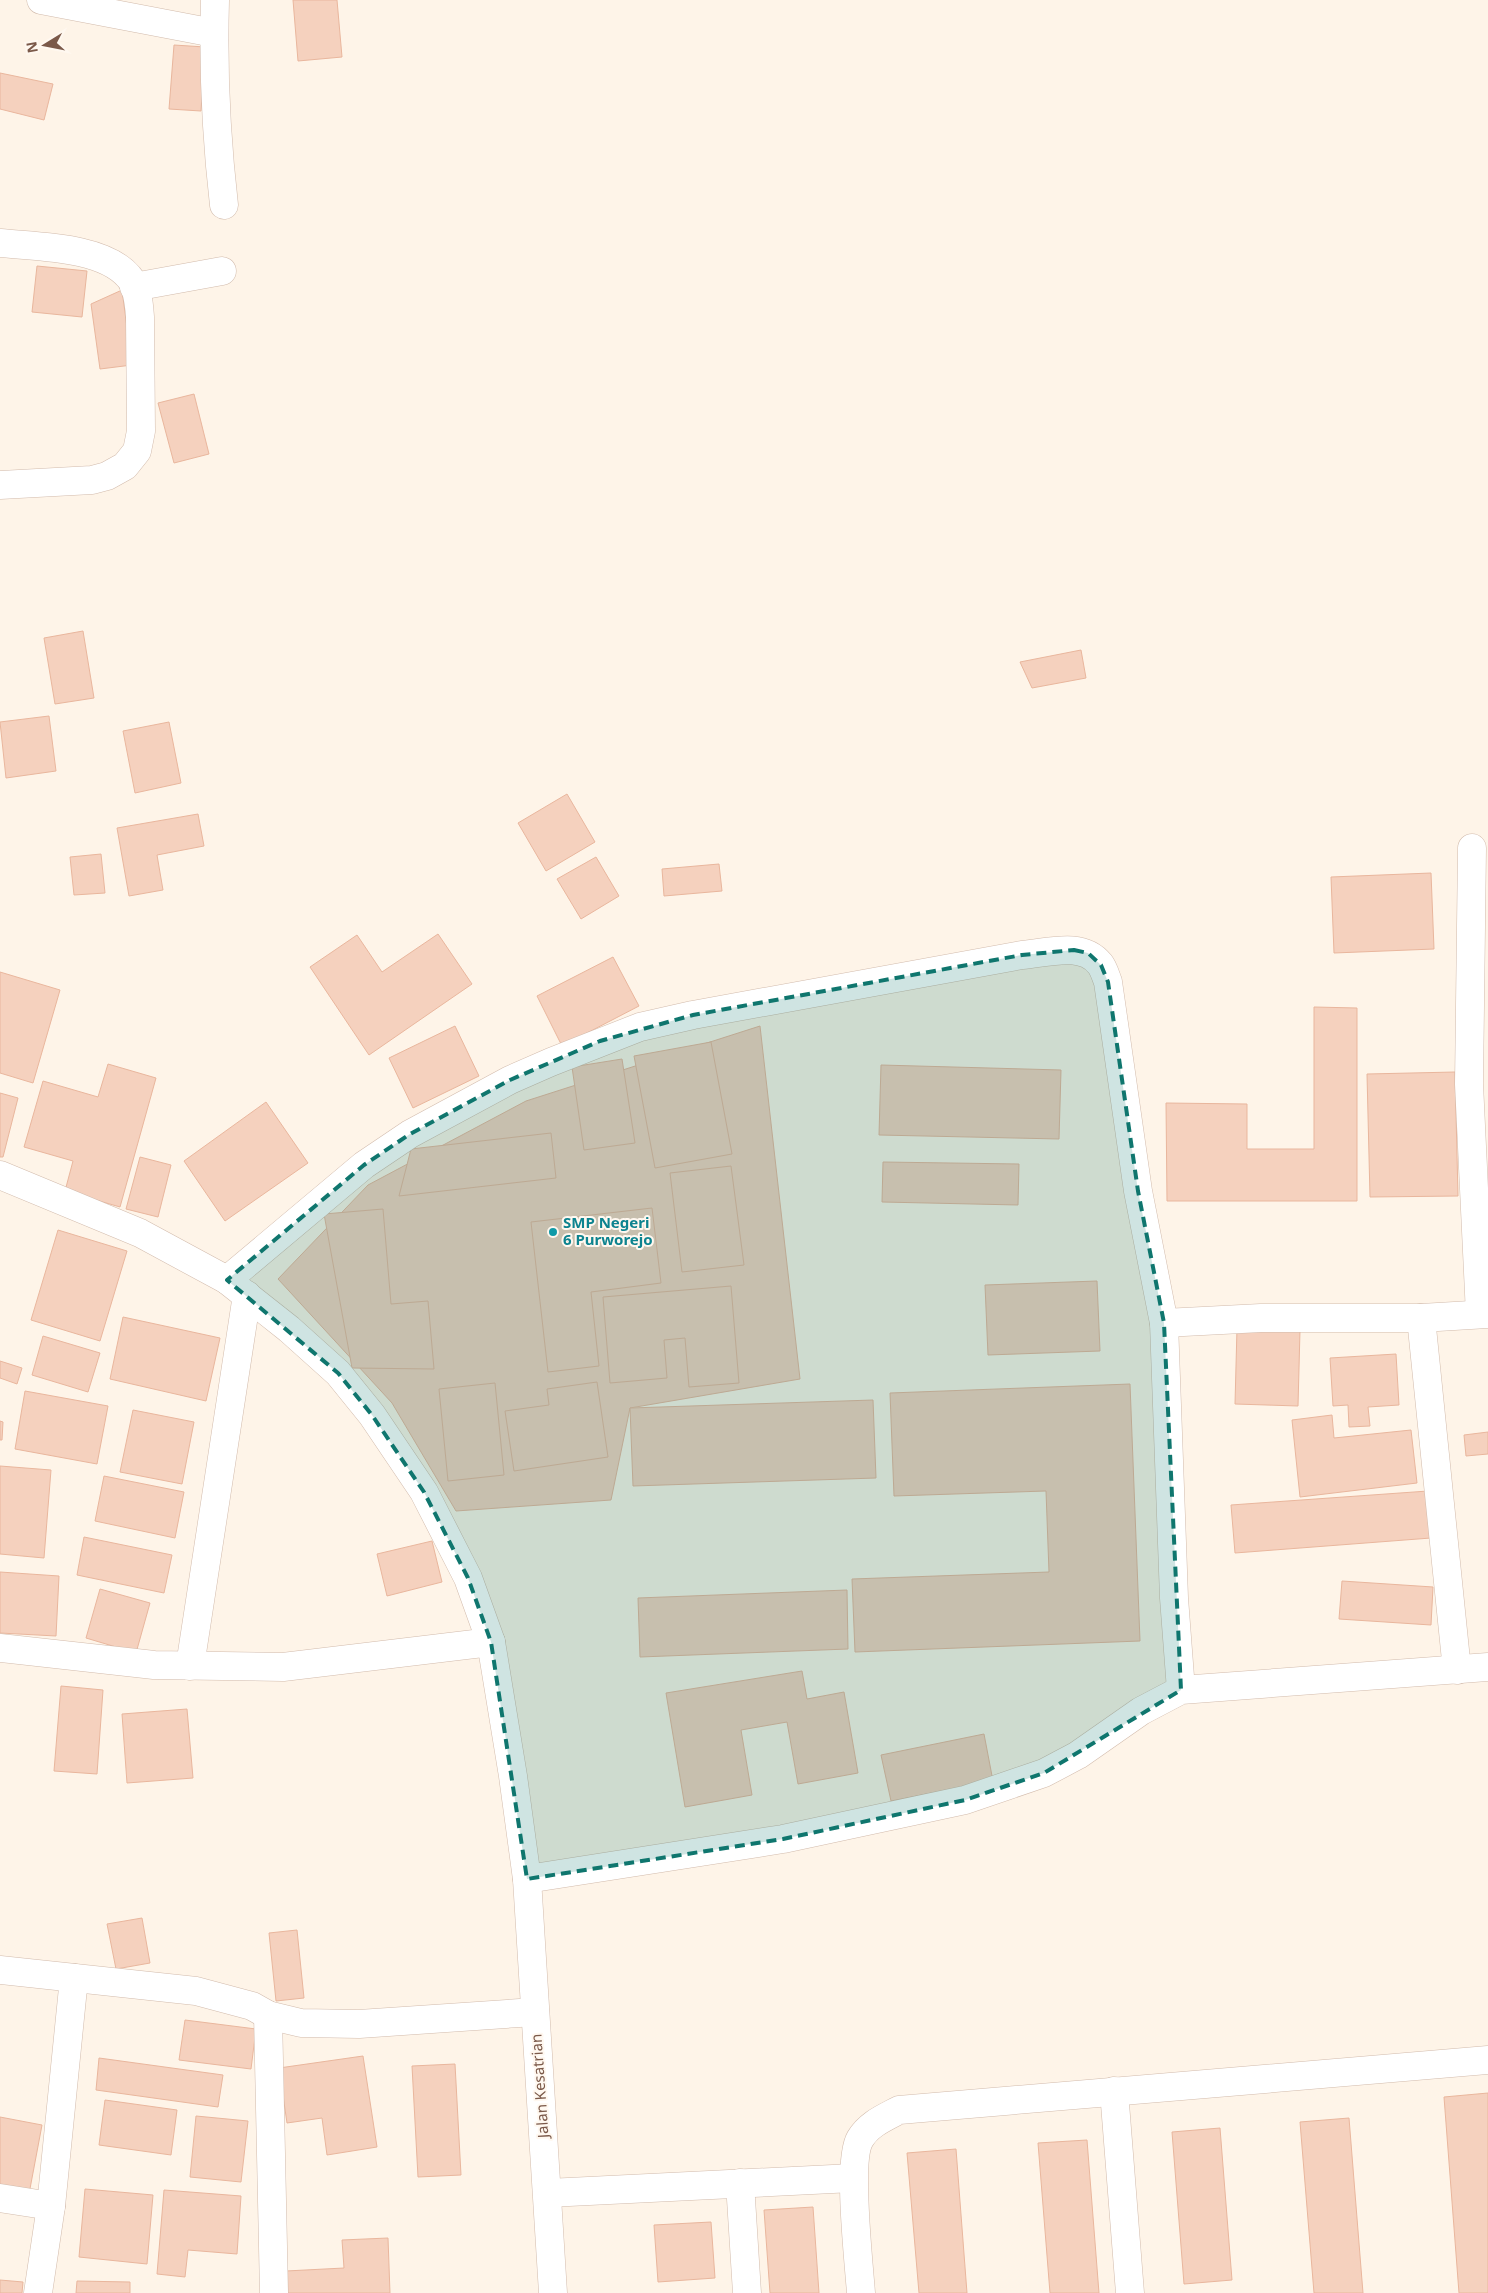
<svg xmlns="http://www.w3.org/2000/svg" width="1488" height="2293" font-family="'Noto Sans',sans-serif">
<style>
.building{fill:#f5d1be;stroke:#e9b69d}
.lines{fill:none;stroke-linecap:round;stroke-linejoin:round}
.minor-casing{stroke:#d2bbac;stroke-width:29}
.minor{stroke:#fff;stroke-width:28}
.marked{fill:#0f766e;fill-opacity:0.2;stroke:#0f766e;stroke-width:4;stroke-dasharray:10 6;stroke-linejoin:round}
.culture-dot{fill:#0f9aa8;stroke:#fff8f0;stroke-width:2}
.labels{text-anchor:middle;stroke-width:4;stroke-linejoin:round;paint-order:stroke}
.culture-label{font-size:15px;font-weight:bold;fill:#0d838f;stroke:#fff8f0;text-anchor:start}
.street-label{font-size:15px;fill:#7b5949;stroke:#fff8f0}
</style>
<rect width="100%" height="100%" fill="#fef4e8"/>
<g class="building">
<path d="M293,0h44l5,57 -44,4z"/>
<path d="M174,45l31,2 -4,64 -32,-2z"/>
<path d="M0,73l53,11 -9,36 -44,-11z"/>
<path d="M37,266l50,5 -5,46 -50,-5z"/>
<path d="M122,290l10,75 -32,4 -9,-65z"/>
<path d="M194,394l15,60 -35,9 -16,-60z"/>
<path d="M83,631l11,67 -39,6 -11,-66z"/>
<path d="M1081,650l5,28 -54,10 -12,-26z"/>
<path d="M49,716l7,55 -50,7 -6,-56z"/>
<path d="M169,722l12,61 -46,10 -12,-62z"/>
<path d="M567,794l28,48 -49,29 -28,-48z"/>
<path d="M198,814l6,32 -47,9 6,35 -34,6 -12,-68z"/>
<path d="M101,854l4,39 -31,2 -4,-38z"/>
<path d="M596,857l23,39 -38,23 -24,-40z"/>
<path d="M719,864l3,27 -58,5 -2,-27z"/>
<path d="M1431,873l3,76 -100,4 -3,-76z"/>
<path d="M438,934l34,50 -103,71 -59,-88 47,-32 25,37z"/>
<path d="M613,957l26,49 -77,40 -25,-50z"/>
<path d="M0,972l60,18 -27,93 -33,-10z"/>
<path d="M1314,1007l43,1v193h-190l-1,-98 81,1v45h67z"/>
<path d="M455,1026l24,50 -66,32 -24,-50z"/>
<path d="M760,1026l40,353 -170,29 -19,92 -155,11 -64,-108 -114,-124 90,-94 158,-84z"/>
<path d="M711,1042l21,112 -77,14 -21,-112z"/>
<path d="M622,1059l13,84 -51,7 -12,-83z"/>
<path d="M108,1064l48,14 -36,129 -55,-16 8,-30 -49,-14 19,-66 55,16z"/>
<path d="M881,1065l180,5 -2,69 -180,-4z"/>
<path d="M1455,1072l3,124 -88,1 -3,-123z"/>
<path d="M0,1093l18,5 -15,59h-3z"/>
<path d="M266,1102l42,61 -83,58 -41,-60z"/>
<path d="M551,1133l5,45 -157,18 12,-47z"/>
<path d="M140,1157l31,8 -13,52 -32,-8z"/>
<path d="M883,1162l136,2 -1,41 -136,-3z"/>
<path d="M731,1166l13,99 -62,7 -12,-99z"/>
<path d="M652,1208l9,75 -70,9 8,74 -51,6 -17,-150z"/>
<path d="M383,1209l8,95 37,-3 6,68 -82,-1 -28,-154z"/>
<path d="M58,1230l69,21 -27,90 -69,-21z"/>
<path d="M1097,1281l3,70 -112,4 -3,-70z"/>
<path d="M731,1286l8,97 -50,4 -4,-49 -21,2 3,38 -57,5 -7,-86z"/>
<path d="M123,1317l97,21 -14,63 -96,-22z"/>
<path d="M1237,1328l63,2 -2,76 -63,-2z"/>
<path d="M43,1336l57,17 -12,39 -56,-17z"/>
<path d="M1396,1354l3,51 -31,2 2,19 -21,1 -1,-22 -15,1 -3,-48z"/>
<path d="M0,1361l22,7 -5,16 -17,-6z"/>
<path d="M597,1382l11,75 -94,14 -9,-60 44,-6 -2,-16z"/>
<path d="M495,1383l9,92 -56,6 -9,-92z"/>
<path d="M1130,1384l10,257 -285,11 -3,-73 197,-7 -3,-81 -152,5 -4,-103z"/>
<path d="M25,1391l83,15 -11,58 -82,-15z"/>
<path d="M873,1400l3,78 -243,8 -3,-78z"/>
<path d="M133,1410l61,12 -12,62 -62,-12z"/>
<path d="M1332,1415l2,23 77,-8 6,53 -117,14 -8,-77z"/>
<path d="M0,1421l3,1 -1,18h-2z"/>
<path d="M1488,1432v22l-22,2 -2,-21z"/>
<path d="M0,1466l51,4 -7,88 -44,-4z"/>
<path d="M104,1476l80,16 -9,46 -80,-17z"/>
<path d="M1428,1491l3,47 -196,15 -4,-48z"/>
<path d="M84,1537l88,18 -8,38 -87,-18z"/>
<path d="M432,1541l10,41 -55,14 -10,-42z"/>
<path d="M0,1572l59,4 -3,60 -56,-3z"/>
<path d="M1342,1581l91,6 -2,38 -92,-6z"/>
<path d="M100,1589l50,14 -14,50 -50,-15z"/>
<path d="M847,1590l1,59 -208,8 -2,-59z"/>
<path d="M802,1671l5,28 37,-7 14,81 -60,11 -11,-62 -46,8 11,65 -67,12 -19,-114z"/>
<path d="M61,1686l42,4 -6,84 -43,-3z"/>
<path d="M187,1709l6,69 -66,5 -5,-69z"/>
<path d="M984,1734l9,47 -102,20 -10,-46z"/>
<path d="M142,1918l8,45 -34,6 -9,-45z"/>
<path d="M297,1930l7,68 -28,3 -7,-68z"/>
<path d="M185,2020l71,9 -5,40 -72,-9z"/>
<path d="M363,2056l14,91 -50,8 -5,-37 -35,5 -8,-55z"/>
<path d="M99,2058l124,17 -5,32 -122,-17z"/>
<path d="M455,2064l6,111 -43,2 -6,-111z"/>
<path d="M1488,2093v200h-29l-15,-196z"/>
<path d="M105,2100l72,10 -6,45 -72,-10z"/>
<path d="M196,2116l52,5 -7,61 -51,-5z"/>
<path d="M0,2117l42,8 -13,69 -29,-6z"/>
<path d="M1349,2118l14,175h-49l-14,-171z"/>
<path d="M1220,2128l12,152 -48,4 -12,-152z"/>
<path d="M1087,2140l12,153h-49l-12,-150z"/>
<path d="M956,2149l11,144h-48l-12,-140z"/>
<path d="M85,2189l68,6 -6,69 -68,-7z"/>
<path d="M164,2190l77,6 -4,58 -49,-4 -3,27 -28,-3z"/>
<path d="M813,2207l6,86h-49l-6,-83z"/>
<path d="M711,2222l4,56 -57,4 -4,-57z"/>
<path d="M388,2238l2,55h-103l-1,-22 58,-3 -2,-28z"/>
<path d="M0,2280l23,2 -1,11h-22z"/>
<path d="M77,2281l53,1v11h-54z"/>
</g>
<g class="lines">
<g class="minor-casing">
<g id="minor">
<path d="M41,0l173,33"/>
<path d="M215,0c-2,69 1,136 9,205"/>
<path d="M0,243c37,4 103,3 129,34 9,10 10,27 11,40l1,114 -4,20 -12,15 -18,10 -15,4 -92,5"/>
<path d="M134,287l88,-16"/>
<path d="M1472,848l-3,236 11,230"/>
<path d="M0,1175l140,58 87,47 62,49 49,44 34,42 52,77 44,86 23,64 22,134 14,103 26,414"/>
<path d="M227,1280l137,-115 46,-31 100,-54 41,-18 89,-35 53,-12 329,-60c25,-2 60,-14 78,9 4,5 6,13 8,18l30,209 26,132 10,275 7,92"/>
<path d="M1421,1318l36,352"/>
<path d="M1164,1323l97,-5h160l67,-4"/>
<path d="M0,1648l154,17 129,2 208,-25"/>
<path d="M190,1666l57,-371"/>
<path d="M527,1879l256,-40 182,-39 79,-27 34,-18 63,-44 40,-21 307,-23"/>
<path d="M0,1970l196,21 56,15 16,9 33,8 58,1 176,-12"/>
<path d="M268,2015l6,278"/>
<path d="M1114,2091l16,202"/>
<path d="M740,2183l7,110"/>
<path d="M548,2193l305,-15"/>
<path d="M0,2198l51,8"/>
<path d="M38,2293l13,-87 23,-228"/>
<path d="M861,2293c-2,-29 -14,-132 -1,-154 9,-15 24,-21 39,-29l589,-50"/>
</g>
</g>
<use href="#minor" class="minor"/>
</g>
<path class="marked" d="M1074,950l14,3 13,12 7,17 30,209 26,132 17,367 -137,83 -79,27 -182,39 -256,40 -36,-237 -23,-64 -44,-86 -52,-77 -34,-42 -111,-93 137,-115 46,-31 100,-54 90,-39 93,-26 329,-60z"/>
<circle class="culture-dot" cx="553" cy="1232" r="5"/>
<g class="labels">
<g class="culture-label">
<text x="563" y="1228">SMP Negeri<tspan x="563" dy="17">6 Purworejo</tspan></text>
</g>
<g class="street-label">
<text transform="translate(540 2086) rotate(-94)" y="5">Jalan Kesatrian</text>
</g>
</g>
<g transform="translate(45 45) rotate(260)" stroke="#fff8f0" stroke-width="4" paint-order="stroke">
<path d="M0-4L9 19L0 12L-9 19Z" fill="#7b5949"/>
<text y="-8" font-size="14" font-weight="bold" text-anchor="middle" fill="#7b5949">N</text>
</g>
</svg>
